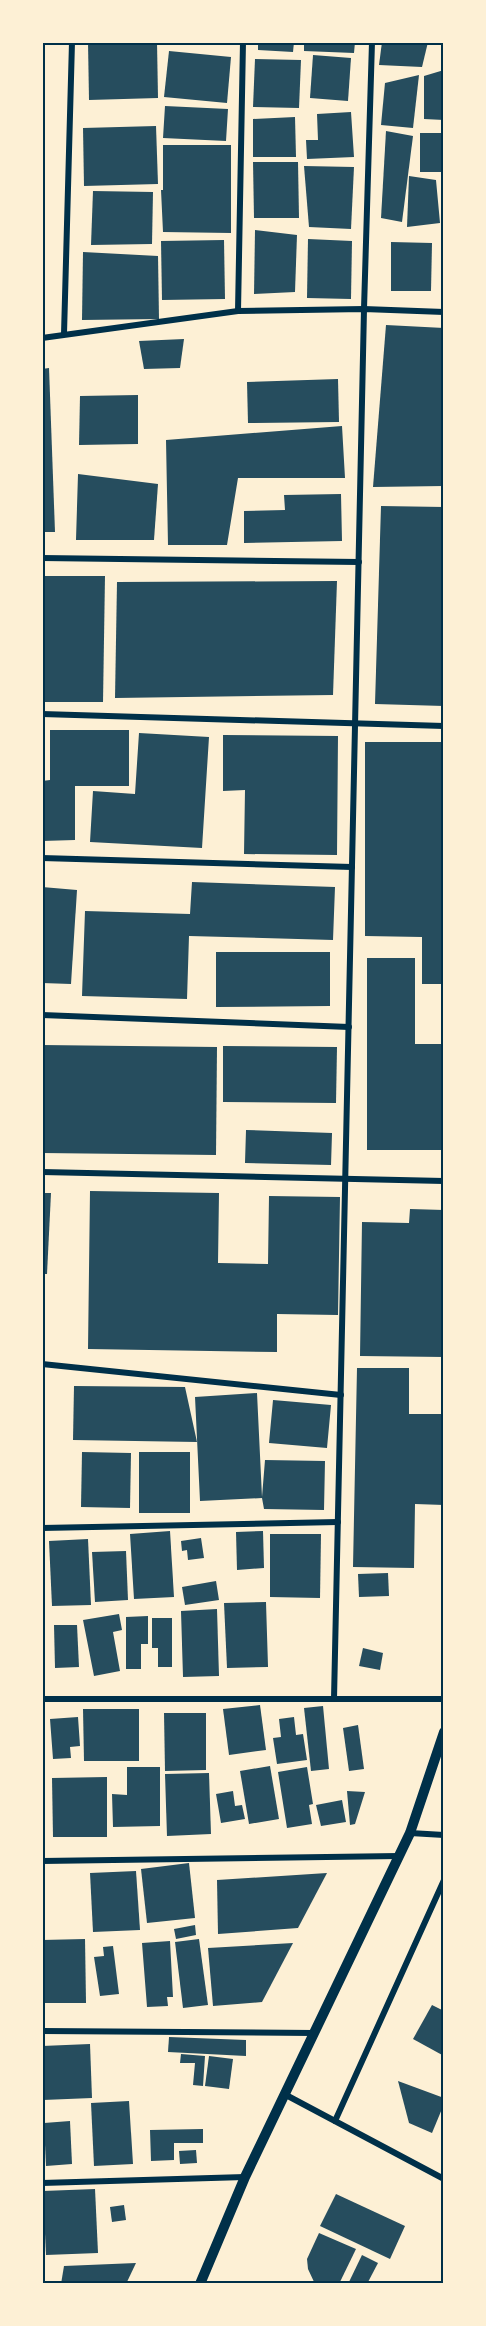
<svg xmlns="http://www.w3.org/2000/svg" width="486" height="2326" font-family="'Archivo Narrow',sans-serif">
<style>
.building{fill:#264d5e}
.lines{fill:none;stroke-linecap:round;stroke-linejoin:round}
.minor{stroke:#003049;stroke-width:6}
.tertiary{stroke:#003049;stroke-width:10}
.neatline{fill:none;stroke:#003049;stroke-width:2}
</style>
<rect width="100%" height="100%" fill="#fdf0d5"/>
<g class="building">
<path d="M88,42h69l1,56 -69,2z"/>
<path d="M258,42h36l-1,10 -35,-2z"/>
<path d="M304,42h51l-1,11 -50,-2z"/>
<path d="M382,42h46l-6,25 -43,-2z"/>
<path d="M169,51l62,6 -4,46 -63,-6z"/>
<path d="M313,55l38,3 -3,43 -38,-3z"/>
<path d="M255,59l46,1 -2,48 -46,-1z"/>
<path d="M444,70v50l-20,-1v-43z"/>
<path d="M419,75l-6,53 -32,-3 4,-42z"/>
<path d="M165,106l63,3 -2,32 -63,-3z"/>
<path d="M351,112l3,45 -47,2 -1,-19h12l-1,-26z"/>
<path d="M295,117l1,40h-43v-38z"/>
<path d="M156,126l2,58 -74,2 -1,-58z"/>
<path d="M386,131l27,5 -11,86 -21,-4z"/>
<rect x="420" y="133" width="24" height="39"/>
<path d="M163,145h68v88l-68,-1 -2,-42h2z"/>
<path d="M253,162h45l1,56h-45z"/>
<path d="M304,166l50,1 -3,62 -42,-2z"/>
<path d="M409,176l27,4 4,43 -33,4z"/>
<path d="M93,191l60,1 -1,52 -61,1z"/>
<path d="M255,230l42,5 -2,57 -41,2z"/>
<path d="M308,239l44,2 -1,58 -44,-1z"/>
<path d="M224,240l1,59 -63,1 -1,-59z"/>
<path d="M391,242l41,1 -1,48h-40z"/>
<path d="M83,252l75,4 1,63 -77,1z"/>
<path d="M386,325l58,3v158l-71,1z"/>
<path d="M184,339l-4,29 -36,1 -5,-28z"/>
<path d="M49,368l6,164h-13v-163z"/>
<path d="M338,379l1,43 -91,1 -1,-41z"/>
<path d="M138,395v49l-59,1 1,-49z"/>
<path d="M342,426l3,52h-107l-11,67h-59l-2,-105z"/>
<path d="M78,474l80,10 -4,56h-78z"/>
<path d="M341,494l1,47 -98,2v-32l41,-1 -1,-15z"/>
<path d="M381,506l63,1v199l-69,-2z"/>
<path d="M42,576h63l-2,126h-61z"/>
<path d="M337,581l-4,114 -218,3 2,-116z"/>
<path d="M50,730h79v56h-54v54l-33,1v-60l8,-1z"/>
<path d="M139,733l70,4 -7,111 -112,-6 3,-51 42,3z"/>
<path d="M223,735l115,1 -1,119 -93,-1 1,-64 -22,1z"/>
<path d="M365,742h79v242h-22v-47l-57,-1z"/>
<path d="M192,882l143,5 -2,53 -144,-4 -2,63 -105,-3 3,-85 105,3z"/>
<path d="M42,887l35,3 -6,94 -29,-1z"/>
<path d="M216,952h114v54l-114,1z"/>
<path d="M367,958h48v86h29v106h-77z"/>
<path d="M42,1045l175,2 -1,108 -174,-2z"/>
<path d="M223,1046l114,1 -1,56 -113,-1z"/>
<path d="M246,1130l86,3 -1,32 -86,-2z"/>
<path d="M90,1191l129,2 -1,70 50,1 1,-68 71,1 -2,118 -61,-1v38l-189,-3z"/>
<path d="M42,1193h9l-4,81h-5z"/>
<path d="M410,1209l34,1v147l-84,-1 2,-134 47,1z"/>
<path d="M357,1368h52v46h35v91l-29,-1 -1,64 -61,-1z"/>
<path d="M74,1386l111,1 12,55 -124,-2z"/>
<path d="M257,1393l5,104 3,-37 60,1 -1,49 -60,-1 -2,-11 -62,3 -5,-104z"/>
<path d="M273,1400l58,5 -4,43 -58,-5z"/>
<path d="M82,1452l49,1 -1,55 -49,-1z"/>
<rect x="139" y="1452" width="51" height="61"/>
<path d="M170,1531l4,66 -40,2 -4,-65z"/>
<path d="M263,1531l1,37 -27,2 -1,-38z"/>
<path d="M270,1534h51l-1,64 -50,-1z"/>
<path d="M201,1538l3,20 -16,2 -1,-10 -5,1 -1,-10z"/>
<path d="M88,1539l3,66 -39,1 -3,-65z"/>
<path d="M126,1551l2,49 -33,2 -3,-50z"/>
<path d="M388,1573l1,23 -30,1 -1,-23z"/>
<path d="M216,1581l3,19 -34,5 -3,-18z"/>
<path d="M266,1602l2,65 -41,1 -3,-65z"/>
<path d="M217,1609l2,67 -36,1 -2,-66z"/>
<path d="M119,1614l3,16 -9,2 7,39 -26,5 -11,-56z"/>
<path d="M148,1616v28h-7v25h-15v-52z"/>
<path d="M152,1618h20v49h-14v-19h-6z"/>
<path d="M54,1625h23l2,42 -24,1z"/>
<path d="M363,1648l20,5 -3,17 -21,-4z"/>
<path d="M260,1705l6,45 -37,5 -6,-46z"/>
<path d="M323,1706l6,63 -18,2 -7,-63z"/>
<path d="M83,1709h56v52h-55z"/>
<path d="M164,1713h42v57l-41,1z"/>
<path d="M78,1717l2,29 -10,1 1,11 -18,1 -3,-40z"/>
<path d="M294,1717l2,18 7,-1 4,26 -30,4 -4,-26 8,-1 -2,-18z"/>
<path d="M358,1725l6,44 -15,2 -6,-43z"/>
<path d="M270,1766l9,53 -30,5 -9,-53z"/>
<path d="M127,1767h33v59l-47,1 -1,-33 15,1z"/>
<path d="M307,1767l6,37 -4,1 3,19 -25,4 -9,-56z"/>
<path d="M209,1773l2,61 -44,2 -2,-62z"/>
<path d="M107,1777v60h-54l-1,-59z"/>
<path d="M233,1791l2,15 7,-1 3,14 -24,4 -5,-29z"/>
<path d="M347,1791l18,1 -10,32 -5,1z"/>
<path d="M342,1800l4,22 -25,4 -5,-21z"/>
<path d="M189,1863l6,55 -48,5 -6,-54z"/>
<path d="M136,1871l4,59 -47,2 -3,-59z"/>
<path d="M327,1873l-29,55 -80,6 -1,-54z"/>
<path d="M195,1925l1,10 -20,4 -2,-10z"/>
<path d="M85,1939l1,64h-44v-63z"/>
<path d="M199,1939l9,66 -25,3 -8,-66z"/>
<path d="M170,1941l3,56h-6l1,9 -21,1 -5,-64z"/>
<path d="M293,1943l-31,59 -49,4 -5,-58z"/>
<path d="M113,1946l6,48 -19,2 -6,-39 10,-1 -1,-9z"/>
<path d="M432,2005l12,6v45l-31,-17z"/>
<path d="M169,2037l77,3v16l-78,-4z"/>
<path d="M90,2044l2,54 -49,2 -1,-54z"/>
<path d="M181,2054l24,2 -2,30 -10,-1 2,-22h-15z"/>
<path d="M209,2056l24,3 -4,30 -24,-3z"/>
<path d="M398,2081l46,17v6l-12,29 -23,-10z"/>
<path d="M129,2101l4,63 -39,2 -3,-63z"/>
<path d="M70,2121l2,43 -26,2 -2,-43z"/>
<path d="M203,2129v14h-29v17l-23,1 -1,-31z"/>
<path d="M196,2150l1,13 -17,1 -1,-13z"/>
<path d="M95,2189l3,64 -52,2 -3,-64z"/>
<path d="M336,2194l69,32 -15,33 -70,-33z"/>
<path d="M124,2205l2,15 -14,2 -2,-15z"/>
<path d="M319,2233l37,16 -17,35h-24l-7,-15 -1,-10z"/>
<path d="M362,2255l16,8 -11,21h-19z"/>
<path d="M136,2263l-10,21h-65l3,-18z"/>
</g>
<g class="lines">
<g class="minor">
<path d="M238,311l5,-269"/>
<path d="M64,334l8,-292"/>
<path d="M42,338l196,-27 126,-2 80,3"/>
<path d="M42,558l317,4"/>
<path d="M42,714l402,12"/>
<path d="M42,858l310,9"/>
<path d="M42,1015l307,12"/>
<path d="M42,1172l402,9"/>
<path d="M42,1364l299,31"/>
<path d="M42,1528l296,-6"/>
<path d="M42,1699h402"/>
<path d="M334,1699l30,-1390 8,-267"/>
<path d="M410,1833l34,2"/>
<path d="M42,1861l357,-5"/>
<path d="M42,2031l272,2"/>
<path d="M286,2095l158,84"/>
<path d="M335,2121l109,-241"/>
<path d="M42,2183l203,-6"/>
</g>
<path class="tertiary" d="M200,2284l45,-107 165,-344 34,-101"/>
</g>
<rect width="486" height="2326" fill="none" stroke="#fdf0d5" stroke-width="87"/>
<rect x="44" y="44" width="398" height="2238" class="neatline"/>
</svg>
